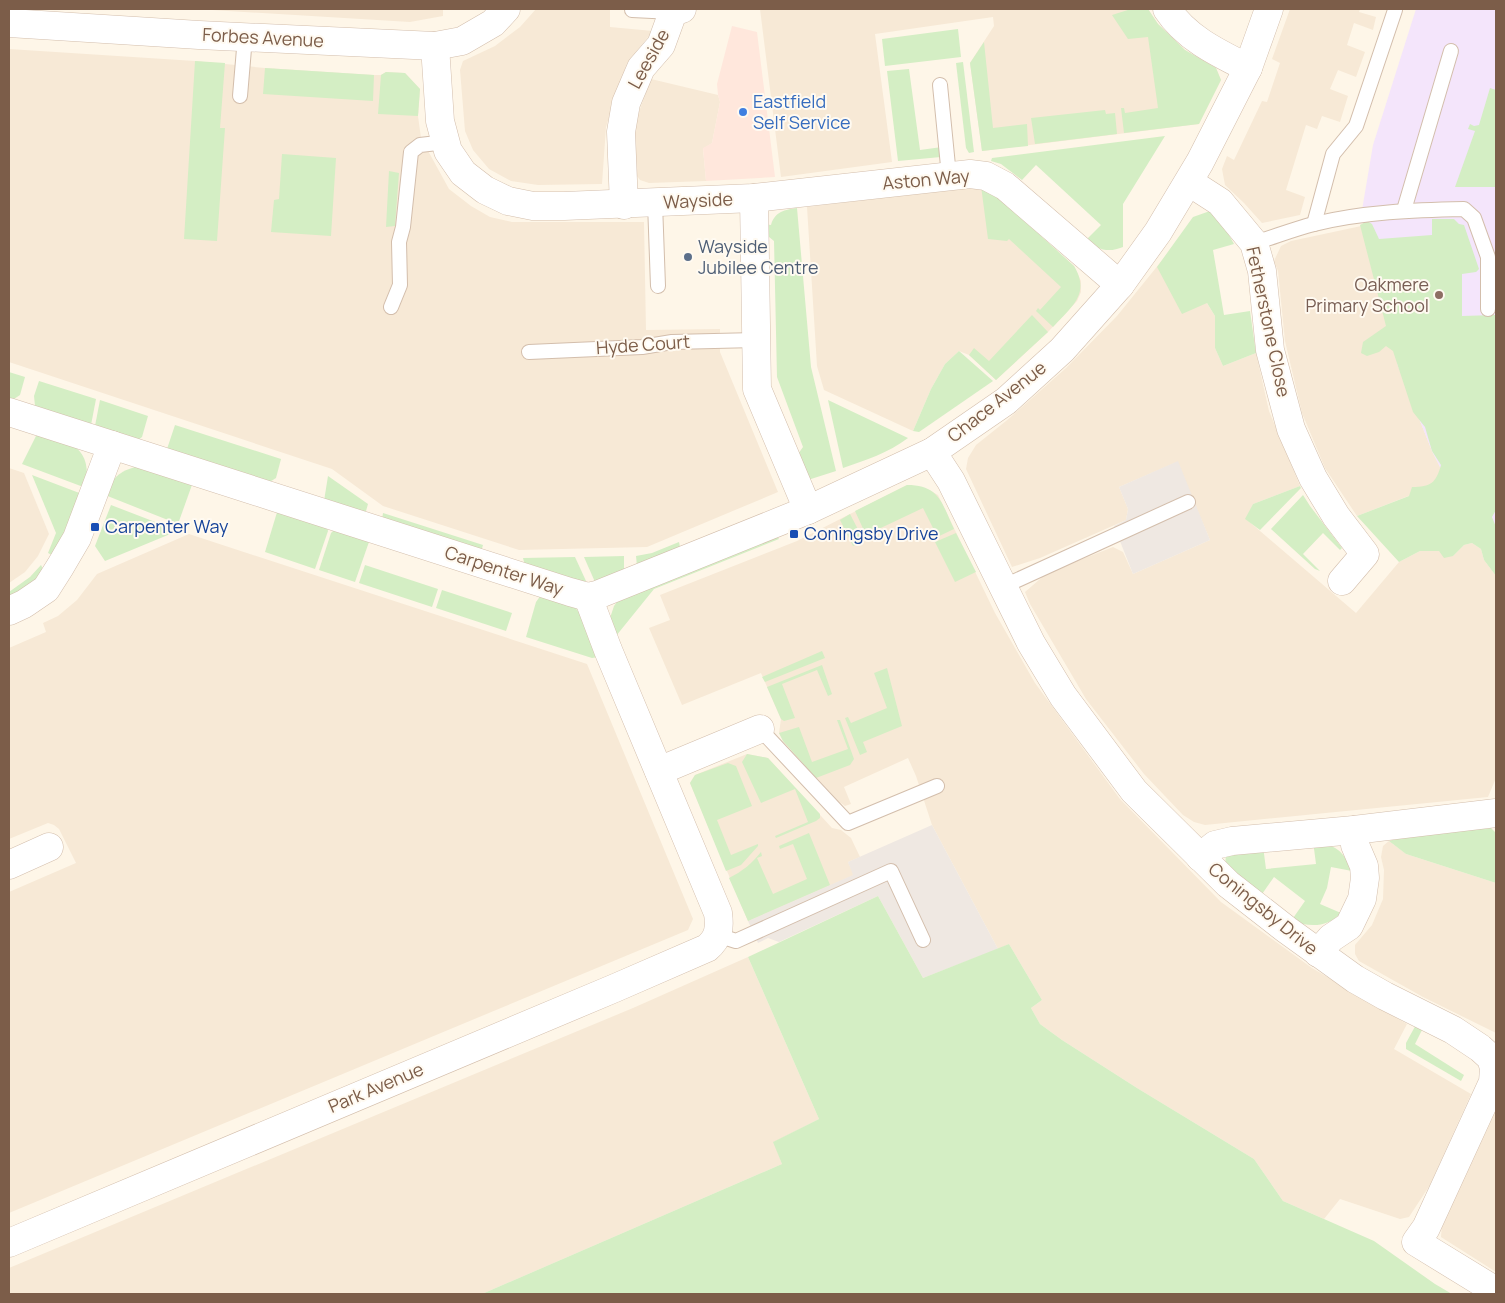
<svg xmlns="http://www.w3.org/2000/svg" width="1505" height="1303" font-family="Manrope,sans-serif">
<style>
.residential{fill:#f7e9d6}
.commercial{fill:#ffe7dc}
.industrial{fill:#efe8e2}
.education{fill:#f4e5fb}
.green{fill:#d4eec4}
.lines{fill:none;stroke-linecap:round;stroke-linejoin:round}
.lane-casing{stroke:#d3beac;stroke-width:16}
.street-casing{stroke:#d3beac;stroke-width:29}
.lane{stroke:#fff;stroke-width:14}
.street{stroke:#fff;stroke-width:28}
.shop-dot{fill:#3f7fe0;stroke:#fffaf1;stroke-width:2}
.service-dot{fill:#5c6f8a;stroke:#fffaf1;stroke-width:2}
.education-dot{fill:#8d6e63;stroke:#fffaf1;stroke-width:2}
.transit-dot{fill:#1a4fb4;stroke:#fffaf1;stroke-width:2}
.labels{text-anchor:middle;stroke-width:4;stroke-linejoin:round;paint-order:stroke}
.street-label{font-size:18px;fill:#7c5d49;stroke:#fffaf1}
.shop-label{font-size:18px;fill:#366cbe;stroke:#fffaf1;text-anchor:start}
.service-label{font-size:18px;fill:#4e5e75;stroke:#fffaf1;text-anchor:start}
.education-label{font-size:18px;fill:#785e54;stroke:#fffaf1;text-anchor:end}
.transit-label{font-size:18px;fill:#164399;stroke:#fffaf1;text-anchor:start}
</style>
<rect width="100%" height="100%" fill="#fef6e8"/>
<g class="residential">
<path d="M196,9h247v7l-33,6z"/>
<path d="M536,9h74v18l43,4 -26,32 -12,35 -9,29 -4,57 -64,1 -27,-4 -22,-12 -16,-19 -8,-19 -5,-61 3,-9 32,-15 25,-19z"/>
<path d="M760,9h388l10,15 27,26 31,18 5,12 -22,44 -217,27 -12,-88 24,-37 -1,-9 -118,17 17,128 -111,15z"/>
<path d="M1290,9h70l-1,3 17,5 -3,13 -19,-7 -7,22 18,7 -9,25 -18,-7 -8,19 18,7 -8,26 -18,-6 -5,13 -11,-4 -20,65 19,7 -5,18 -38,8 -18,-20 -19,-18 -3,-16 5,-13 7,4 28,-59 5,1 13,-39 -8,-4z"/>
<path d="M9,49l186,12 70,7 109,7h7l5,-3 19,1 15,16 -2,27 3,22 28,51 22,17 19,11 22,5h132l2,108 74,-1v23l58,140 -131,55 -128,3 -136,-44 -51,-37 -323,-107z"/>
<path d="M651,79l67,16 2,7 -8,41 -9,6 3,32 -57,2 -9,-3 -6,-8 -1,-44z"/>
<path d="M981,186l93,80 7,15v11l-4,9 -29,31 -52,48 -27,-25 -10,-4 -14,13 -14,25 -18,42 -89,-41 -7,-24 -10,-159z"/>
<path d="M1366,225l32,141 34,85 15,30 -90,35 -32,-48 -23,-55 -17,-72 -7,-70 -4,-10 7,-15 10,-5z"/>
<path d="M1172,248l43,68v32l8,18 33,-13 13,58 31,75 -47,18 -7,15 110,94 43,-51 21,-11h19l14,5 11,-11 8,-2 9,6 3,11 12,16v202l-8,19 -283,28 -11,-3 -11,-7 -39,-41 -58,-75 -56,-95 -5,-12 22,-19 66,-26 10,5 10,22 77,-34 -33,-78 -58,25 9,22 -2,11 -86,38 -28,9 -46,-98 2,-11 8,-13 30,-24 60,-53 51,-52z"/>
<path d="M9,468l15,5 25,61 -11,22 -13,16 -16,11z"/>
<path d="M907,485l20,4 11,6 57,118 40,70 85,116 101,103 91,66 95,56 -13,25 77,45 -41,91 -21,32 -9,2 -60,-20 -16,20 -41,-18 -29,-42 -117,-71 -75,-48 -22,-16 -9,-16 11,-8 -33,-56 -11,5 -66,-124 -16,-49 -8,-18 -64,29 7,17 -6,2 -7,-5 -55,-60 -4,-8 2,-14 -20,-46 -79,32 -33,-77 21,-8 -10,-25 137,-54z"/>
<path d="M189,534l398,130 106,255 -5,11 -679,283v-321l67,-29 -17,-34 -5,-4 -6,-2 -39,16v-191l37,-16 -3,-9 15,-7 19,-16 20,-26z"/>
<path d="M747,754l21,4 64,70 9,2 10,8 9,19 -12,5 6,13 -106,46 -58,-138 5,-8z"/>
<path d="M1389,841l17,13 90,29v150l-73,-36 -64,-36 -4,-7v-9l17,-20 11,-26 1,-29 -3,-13 2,-11z"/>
<path d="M748,957l71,162 -45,23 8,22 -300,130h-473v-26l624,-260z"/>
<path d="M1496,1108v164l-55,-35 1,-14z"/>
</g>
<path class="commercial" d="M732,26l25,6 18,145 -69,4 -3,-33 9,-5 8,-41 -2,-7 -1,-11z"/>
<g class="industrial">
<path d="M1178,461l32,79 -77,34 -19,-48 12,-6 2,-11 -9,-22z"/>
<path d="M932,825l66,124 -75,29 -45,-82 -99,46 -11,-4 -10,5 -10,-22 105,-46 -5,-13z"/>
</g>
<path class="education" d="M1416,9h80v534l-49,-62 -15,-30 -34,-85 -36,-156 11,-65z"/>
<g class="green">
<path d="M1131,9h17l10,15 27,26 31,18 5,12 -22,44 -75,9 -3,-25h3l1,5 33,-5 -10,-71 -20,2 -16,-24z"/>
<path d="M958,29l3,28 -76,9 -3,-27z"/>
<path d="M984,42l9,86 34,-4 1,22 -46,5 -12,-88z"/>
<path d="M195,61l30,2 -5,65h5l-8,113 -33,-2z"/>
<path d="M963,62l11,90 -5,1 -3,-5 -10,-85z"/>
<path d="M265,68l109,7 -1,26 -110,-7z"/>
<path d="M909,69l11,81 22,-3 -1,10 -43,4 -11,-90z"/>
<path d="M386,72l19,1 15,16 -2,27 -40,-2 3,-39z"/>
<path d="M1490,88l6,2v97h-41l20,-56 -7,-2 2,-5 4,2 5,-1z"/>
<path d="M1105,110l1,4 9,-1 2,21 -82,10 -4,-26z"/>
<path d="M1165,136l-42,68v43c-14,6 -26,3 -37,-7l15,-15 -65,-60 -14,15 -21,-16 -10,-3 1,-3z"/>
<path d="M282,154l54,4 -5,78 -60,-4 3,-32 5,-1z"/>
<path d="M389,171l10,2 -4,53 -9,1z"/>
<path d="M981,186l6,1 87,79c17,28 -3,41 -21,61l-17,-16 2,-3 2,2 21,-23 -52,-48 -2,2 -19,-2z"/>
<path d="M797,208l14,159 25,104 -25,8 -6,-1 -9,-21 7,-10 -26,-70 -3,-136 -11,-9v-8l8,1c4,-14 14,-15 26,-17z"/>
<path d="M1210,211l14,15 10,18 -21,6 11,65 26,-4 6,42 -33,13 -8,-18v-32l-8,-13 -25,11 -25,-47 36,-50z"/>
<path d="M1432,219h22l5,5 5,1 15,44 -3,3 -14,2v42l33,-1 1,195 -4,7 4,10v49l-12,-16 -3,-11 -9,-6 -8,2 -11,11 -9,2 -5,-7h-19l-21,11 -42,-46 52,-20 3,-9c19,0 24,-4 29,-22l-9,-14 -7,-24 -12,-15 -20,-61 -7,-5 -7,6 -12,4 -6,-3 2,-11 23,-16 -26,-101 7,-4 5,3 7,15 53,-4z"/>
<path d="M1032,315l16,17 -52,48 -27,-25 5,-7 15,13z"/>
<path d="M959,351l34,30 -74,51 -6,-1 18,-42 14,-25z"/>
<path d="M9,372l16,5 -5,18 -6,4 -5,-1z"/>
<path d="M39,381l57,18 -5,26 -56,-19 -1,-10z"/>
<path d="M100,400l48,16 -6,21 -4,3 -43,-14z"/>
<path d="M828,400l80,38c-20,15 -42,22 -65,30z"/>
<path d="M175,425l106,34 -5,19 -8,5 -101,-34z"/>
<path d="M38,432c34,10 54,15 48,56l-64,-24z"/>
<path d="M141,466l52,16 -15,42 -73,-29c8,-19 17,-26 36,-29z"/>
<path d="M32,475l50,19 -28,62 -6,-3 8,-20z"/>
<path d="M328,476l40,28 -2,7 -3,1 -39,-11z"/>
<path d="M907,485c33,0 35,19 47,44l-21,10 4,-3 -14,-28 -57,27 -11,-24z"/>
<path d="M1300,486l1,2 -41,42 -15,-11 8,-15z"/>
<path d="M1303,495l7,11 32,42 -2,2 -17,-17 -20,21 17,17 -5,-2 -44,-40z"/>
<path d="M111,505l52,20 17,5 -75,31 -10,-15z"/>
<path d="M278,509l48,15 2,7 -13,38 -50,-17z"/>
<path d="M383,513l100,32 -2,7 -99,-32z"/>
<path d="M850,514l14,27 -11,5 -13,-26z"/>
<path d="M336,528l34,11 -15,43 -36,-12 12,-37z"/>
<path d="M956,533l20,39 -21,10 -20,-40z"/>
<path d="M777,536l2,3 -125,50 -38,47 -6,-18 4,-12 8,-11z"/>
<path d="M679,542l1,5 -43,19 -1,-10 16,-3z"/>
<path d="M624,556v14l-29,12 -11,-25z"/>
<path d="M575,557l11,24 -4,3 -57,-18 -2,-8z"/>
<path d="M41,565l2,4 -1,5 -33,27v-9l21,-15z"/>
<path d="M365,565l73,24 -6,18 -73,-24z"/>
<path d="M442,590l70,23 -6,18 -70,-23z"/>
<path d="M541,595c9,2 19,4 27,8 17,7 24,38 30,54l-6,1 -66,-21 10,-35z"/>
<path d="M822,651l3,7 -60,24 -3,-5z"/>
<path d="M822,665l10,29 -4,2 -11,-26 -35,14 13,34 -11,3 -3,-2 -14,-32z"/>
<path d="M887,668l15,58 -39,16 4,10 -7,3 -15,-37 3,-1 3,6 36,-15 -13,-35z"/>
<path d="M837,720h3l14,39 -4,6 -34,13 -33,-37 -4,-8 20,-6 13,35 36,-13z"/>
<path d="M747,754l21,4 52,56v4l-4,3 -40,17 -1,-2 33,-14 -13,-33 -34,14 -19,-41z"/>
<path d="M728,763l8,3 16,40 -35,14 14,35 27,-11v2l-17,19 -15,6 -36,-88 5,-8z"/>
<path d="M1491,828l5,5v50l-90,-29 -17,-13 31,-9z"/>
<path d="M809,833l21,52 -82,36 -19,-43c14,-7 22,-14 32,-26l1,4 -5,2 16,36 34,-15 -14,-35 -13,5 -1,-3z"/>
<path d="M1313,841c24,5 29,8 39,30l-21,-4 -4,21 -7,16 21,9c-14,15 -31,14 -50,8l14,-20 -31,-24 -14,20 -35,-31 1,-11 37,-9 3,23 50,-5z"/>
<path d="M878,896l45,82 86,-34 33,56 -11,8 9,16 22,16 75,48 117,71 29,42 91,40 61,43 17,10h-970l300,-130 -9,-22 46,-23 -71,-162z"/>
<path d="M1418,1021l7,3 -10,20 49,31 -3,6 -55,-32v-6z"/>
</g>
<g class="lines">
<g class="lane-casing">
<g id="lane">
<path d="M632,10l41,2"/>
<path d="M940,85l9,91"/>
<path d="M240,96l5,-59"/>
<path d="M655,203l3,83"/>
<path d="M1404,210l47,-159"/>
<path d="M1314,224l19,-70 23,-28 39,-116"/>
<path d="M1254,243c20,-6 40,-14 60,-19 49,-12 100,-14 150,-15l10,9 14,39v52"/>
<path d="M391,307l9,-22 -1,-43 4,-15 8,-75 9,-7 26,-3"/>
<path d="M529,352l113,-5 30,-5 84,-2"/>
<path d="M1002,587l186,-85"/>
<path d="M760,729l88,94 89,-37"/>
<path d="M717,935l19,6 155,-70 32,69"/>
</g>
</g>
<g class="street-casing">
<g id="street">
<path d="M1167,9c19,29 51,44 81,59"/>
<path d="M9,23l190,12 236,11 27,-5 31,-18 13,-14"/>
<path d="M435,46l5,75 8,30 15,22 22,17 23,11 25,5h31l190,-8 216,-24 16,2 19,10 115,99"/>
<path d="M1189,182l31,20 34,41 8,28 8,79 21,79 22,49 23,38 29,38 -23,27"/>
<path d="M754,198l3,191 51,121"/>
<path d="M624,205l-3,-73 5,-29 15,-35 20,-23 12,-33 9,-3"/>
<path d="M9,412l561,180 18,5 9,-2 211,-85 124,-58 74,-51 56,-51 58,-65 38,-53 42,-70 48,-94 21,-59"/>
<path d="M932,452l19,29 80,162 32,53 71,95 94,93 59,46 68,49 30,17 68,34 27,18 11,10 3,10 -1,14 -67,146 -10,14 80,49"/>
<path d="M9,611l15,-7 22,-15 14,-22 17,-29 35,-93"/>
<path d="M659,771l101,-42"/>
<path d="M1200,857l15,-12 17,-4 122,-11 142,-17"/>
<path d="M9,865l40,-18"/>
<path d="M1318,953l13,-15 18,-12 13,-27 3,-21 -1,-12 -9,-21 -1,-15"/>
<path d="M9,1243l606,-255 92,-40c12,-10 13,-20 11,-35l-110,-263 -20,-53"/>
</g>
</g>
<use href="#lane" class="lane"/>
<use href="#street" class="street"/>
</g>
<circle class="shop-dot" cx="743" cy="112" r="5"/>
<circle class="service-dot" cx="688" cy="257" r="5"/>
<circle class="education-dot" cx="1439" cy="295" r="5"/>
<g class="transit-dot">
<rect x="90" y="522" width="10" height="10" rx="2.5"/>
<rect x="789" y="529" width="10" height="10" rx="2.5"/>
</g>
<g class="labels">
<g class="street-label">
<text transform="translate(263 38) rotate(3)" y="6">Forbes Avenue</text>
<text transform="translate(649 59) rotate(-61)" y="6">Leeside</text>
<text transform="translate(926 180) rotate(-5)" y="6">Aston Way</text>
<text transform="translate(698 201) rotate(-3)" y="6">Wayside</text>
<text transform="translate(1268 322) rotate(78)" y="6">Fetherstone Close</text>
<text transform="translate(643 345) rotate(-4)" y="6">Hyde Court</text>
<text transform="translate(997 402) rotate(-38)" y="6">Chace Avenue</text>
<text transform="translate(504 571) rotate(18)" y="6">Carpenter Way</text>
<text transform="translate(1263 909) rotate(39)" y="6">Coningsby Drive</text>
<text transform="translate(376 1088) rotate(-23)" y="6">Park Avenue</text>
</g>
<g class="shop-label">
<text x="753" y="108">Eastfield<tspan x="753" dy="21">Self Service</tspan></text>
</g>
<g class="service-label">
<text x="698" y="253">Wayside<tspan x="698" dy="21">Jubilee Centre</tspan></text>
</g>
<g class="education-label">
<text x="1429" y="291">Oakmere<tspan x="1429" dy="21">Primary School</tspan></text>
</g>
<g class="transit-label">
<text x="105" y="533">Carpenter Way</text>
<text x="804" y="540">Coningsby Drive</text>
</g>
</g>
<rect width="1505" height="1303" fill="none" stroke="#7c5d49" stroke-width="20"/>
</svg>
